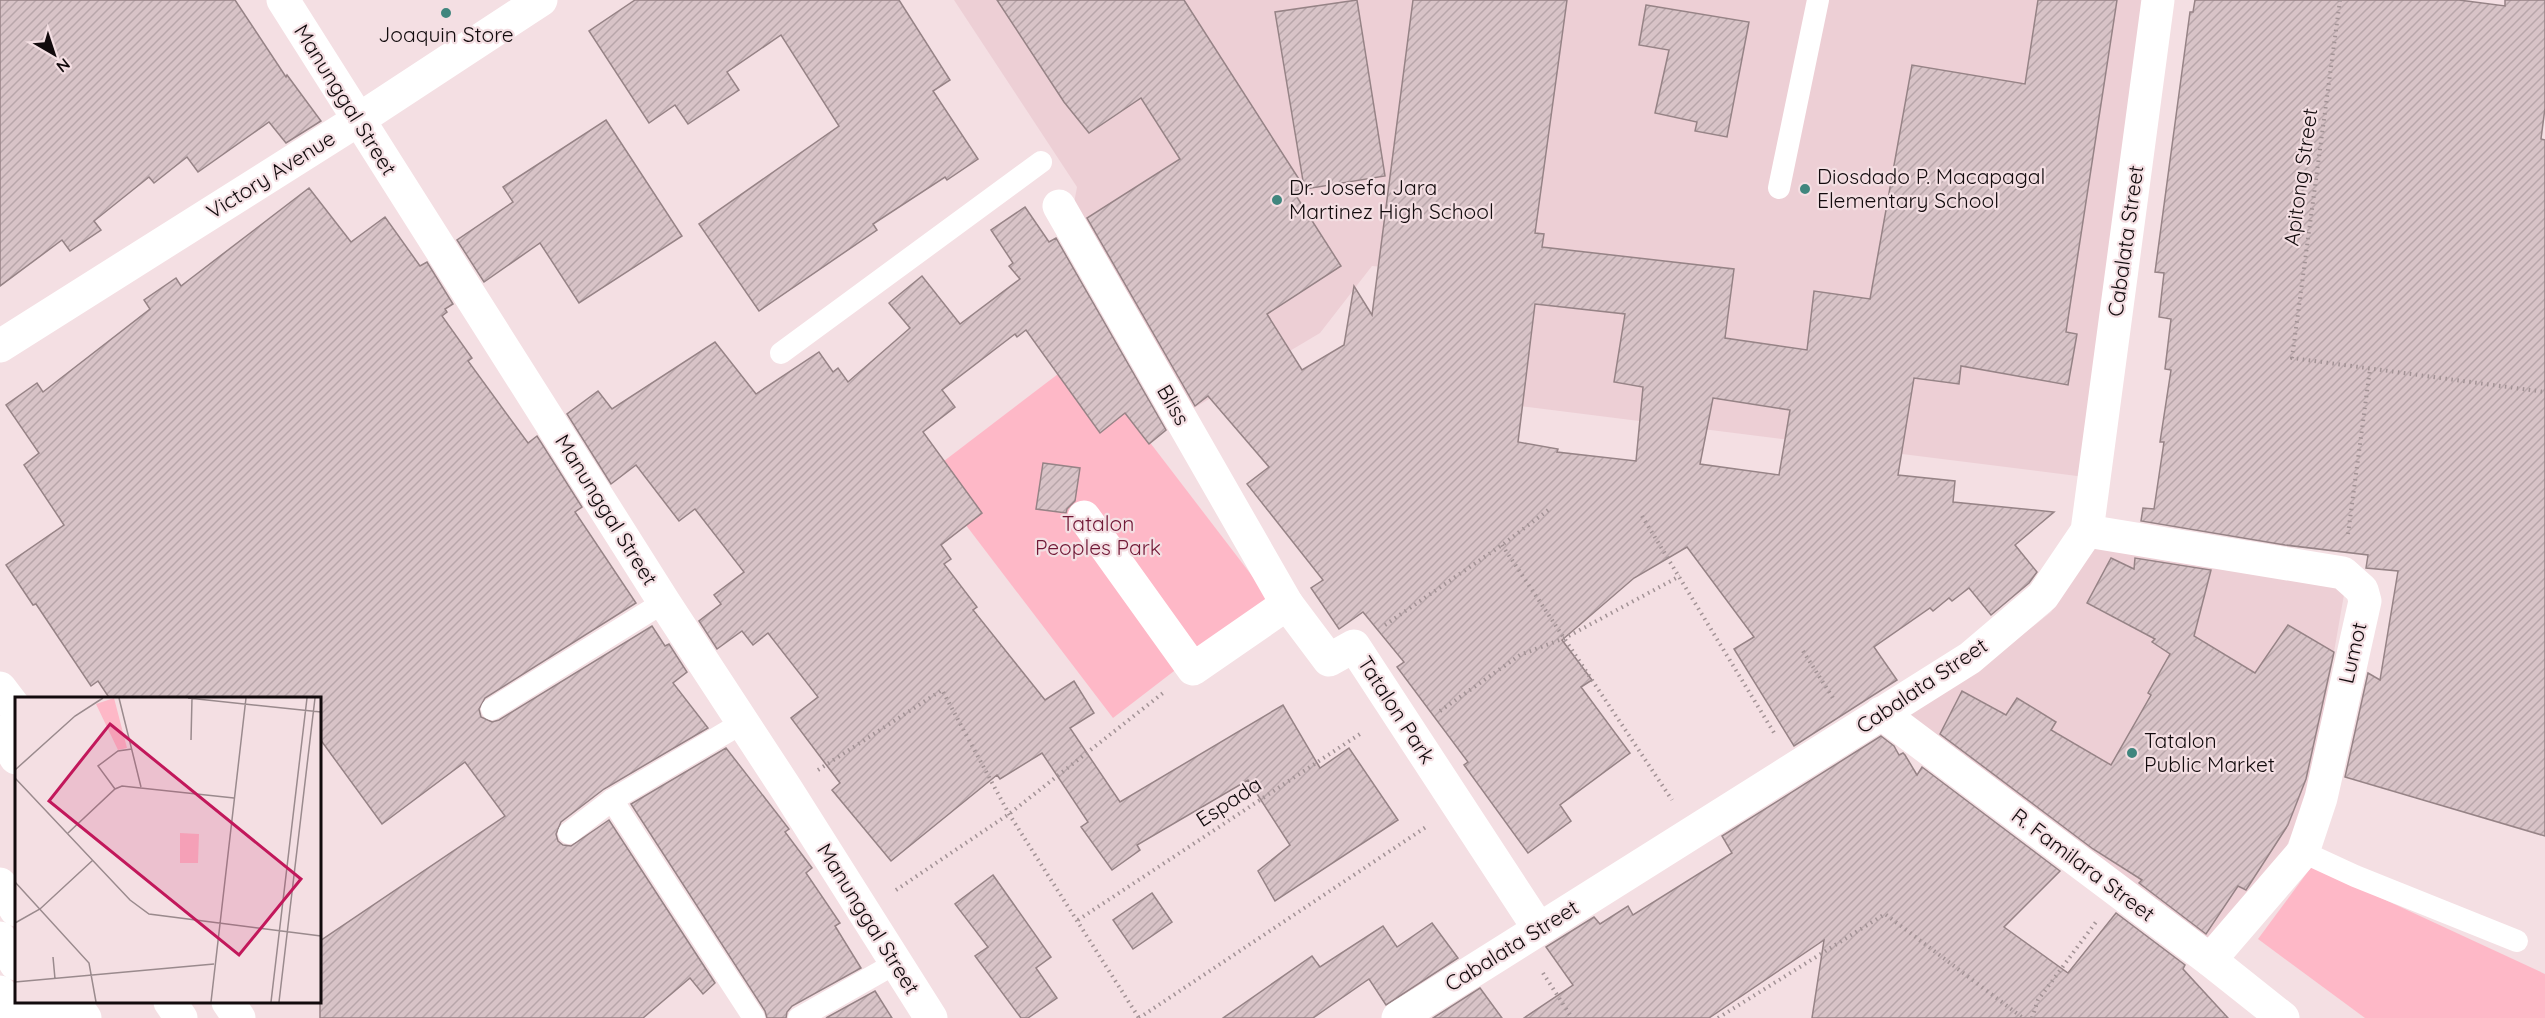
<svg xmlns="http://www.w3.org/2000/svg" width="2545" height="1018" font-family="Quicksand,sans-serif">
<style>
.built{fill:#edcfd5}
.green{fill:#feb8c7}
.building{fill:url(#building-hatch);stroke:#968386;stroke-width:1.5;fill-rule:evenodd}
.lines{fill:none;stroke-linecap:round;stroke-linejoin:round}
.path{stroke:#a29295;stroke-width:4;stroke-dasharray:1.5 4.5;stroke-linecap:butt}
.lane{stroke:#fff;stroke-width:22}
.street{stroke:#fff;stroke-width:33}
.primary{stroke:#fff;stroke-width:33}
.highway{stroke:#fff;stroke-width:33}
.poi-dot{fill:#40867e;stroke:#f4dfe3;stroke-width:2}
.labels{text-anchor:middle;stroke-width:4.5;stroke-linejoin:round;paint-order:stroke}
.poi-label{font-size:21px;fill:#120b0d;stroke:#f4dfe3;text-anchor:start}
.street-label{font-size:21px;fill:#120b0d;stroke:#f4dfe3}
.park-label{font-size:21px;fill:#701836;stroke:#f4dfe3}
.inset-road{fill:none;stroke:#9a8a8d;stroke-width:1.5}
.view{fill:#c2185b;fill-opacity:0.15;stroke:#c2185b;stroke-width:3}
.inset-edge{fill:none;stroke:#120b0d;stroke-width:3}
</style>
<defs>
<pattern id="building-hatch" width="6" height="6" patternUnits="userSpaceOnUse" patternTransform="scale(1.5)"><rect width="6" height="6" fill="#d8c3c7"/><path d="M-1 1l2-2M0 6l6-6M5 7l2-2" fill="none" stroke="#b8a6aa"/></pattern>
</defs>
<rect width="100%" height="100%" fill="#f4dfe3"/>
<g class="built">
<path d="M954,0h553l-39,274 -96,-8 -52,67 -131,78 -117,-197 5,-27z"/>
<path d="M1511,0h638l-64,477 -628,-79z"/>
<path d="M2094,545l251,44 -35,200 -26,64 -75,93 -309,-230 72,-41 79,-63z"/>
</g>
<g class="green">
<path d="M1083,355l186,243 -156,120 -186,-244z"/>
<path d="M2312,866l233,108v44h-180l-107,-79z"/>
</g>
<g class="building">
<path d="M0,0h235l51,77 1,-2 34,46 -35,22 -17,-21 -71,50 -11,-15 -33,26 -5,-6 -55,44 7,9 -31,21 -8,-11 -62,46z"/>
<path d="M635,0h264l51,80 -17,11 45,68 -31,21 -2,-3 -72,47 4,6 -118,81 -60,-87 140,-98 -58,-91 -54,37 12,18 -51,34 -13,-19 -26,18 -60,-92z"/>
<path d="M997,0h187l120,187 -29,-175 82,-12 28,176 -92,15 48,75 -74,48 35,56 42,-25 10,-59 18,29 41,-315h154l-32,233 9,1 -2,13 192,22 -9,69 82,12 7,-59 56,8 42,-234 113,19 13,-84h79l-51,332 11,2 -9,51 -107,-19 -2,18 -45,-6 -16,97 57,6 -2,21 101,10 -39,33 22,27 -8,11 -38,32 -22,-27 -17,13 -3,-3 -16,13 -3,-3 -56,39 23,33 -103,66 -60,-97 20,-12 -67,-90 -53,31 -72,62 30,40 -11,7 49,66 -70,52 11,16 -43,32 -64,-88 4,-3 -71,-95 7,-5 -41,-50 -24,17 -28,-41 12,-8 -76,-96 22,-17 -61,-71 -13,10 -108,-188 93,-59 -39,-61 -52,35 -25,-31zM1535,304l90,10 -11,68 29,5 -7,74 -79,-9 1,-3 -40,-7zM1713,398l77,12 -11,65 -79,-11z"/>
<path d="M2195,0h264l46,6v-6h40v108l-4,31 4,1v696l-200,-59 23,-104 12,7 18,-109 -32,-3 2,-13 -83,-10 -144,-24 2,-13 11,1 10,-67h-4l11,-72 -6,-1 6,-50 -12,-2 5,-44 -9,-1 35,-260h3z"/>
<path d="M1646,5l103,17 -22,115 -32,-6 2,-9 -42,-9 14,-63 -30,-5z"/>
<path d="M606,120l76,116 -103,67 -39,-60 -56,39 -27,-42 56,-38 -10,-15z"/>
<path d="M309,188l42,54 34,-25 35,49 7,-4 26,42 -8,5 2,3 -5,4 30,42 -4,3 60,82 9,-7 45,71 -7,5 61,91 -151,95 -6,11 2,8 11,5 7,-2 153,-94 13,20 4,-2 18,28 -14,11 35,45 -104,61 -43,33 -5,12 2,7 5,4 8,1 38,-26 106,163 -12,11 -13,-16 -47,40h-323v-77l185,-125 -40,-54 -83,62 -62,-85v-40h-210l-12,-18 -7,5 -55,-82 -3,1 -27,-40 58,-40 -40,-60 15,-12 -33,-48 31,-22 6,9 107,-83 -6,-9 32,-22 5,8z"/>
<path d="M1025,207l24,35 7,-4 110,192 -17,14 -24,-31 -25,20 -74,-103 -9,7 -2,-3 -73,56 13,17 -32,25 59,81 -41,32 10,14 -7,5 33,43 -4,3 72,90 29,-19 20,32 -24,15 50,74 163,-97 37,63 29,-20 49,72 -123,81 -17,-30 32,-26 -42,-65 -111,65 3,5 -28,20 -31,-43 7,-5 -46,-69 -42,26 -3,-4 -106,86 -59,-71 8,-7 -49,-65 27,-21 -50,-64 -15,12 -11,-14 -25,18 -18,-28 22,-17 -7,-9 30,-23 -49,-63 -16,12 -43,-56 -25,19 -44,-70 31,-23 14,18 103,-67 41,52 63,-42 14,20 5,-4 10,14 62,-54 -21,-25 33,-27 38,48 60,-45 -11,-13 4,-3 -22,-33z"/>
<path d="M1043,463l37,5 -5,33 -8,8 -1,4 -30,-4z"/>
<path d="M2111,558l23,11 1,-11 76,12 -17,66 61,37 33,-48 46,27 -28,127 -18,46 -42,65 -8,-4 -32,48 -67,-51 3,-3 -49,-31 -153,-115 22,-43 44,24 11,-17 39,24 -5,8 60,35 40,-70 -3,-2 22,-39 -18,-12 3,-3 -68,-36z"/>
<path d="M1881,736l13,10 5,9 4,-2 2,2 12,20 5,-8 138,104 -56,56 64,46 48,-60 69,52 -2,4 45,49h-416l12,-78 -115,78h-185l49,-33 -27,-38 48,-30 6,7 28,-18 5,9 99,-62 -10,-17z"/>
<path d="M726,748l63,81 -4,3 27,36 -6,5 34,50 -5,3 26,42 -69,38 -5,6 -1,6h-19l-2,-7 -134,-207z"/>
<path d="M993,875l58,82 -15,11 21,30 -29,20h-7l-46,-62 13,-9 -33,-43z"/>
<path d="M1152,893l20,29 -39,27 -20,-29z"/>
<path d="M1432,923l26,35 -72,47 -17,-26 -56,39h-90l89,-62 8,11 63,-41 14,21z"/>
<path d="M1480,988l22,30h-69z"/>
<path d="M875,991l17,27h-66z"/>
</g>
<g class="lines">
<g class="path">
<path d="M2340,0l-48,358 253,34"/>
<path d="M1642,516l134,220"/>
<path d="M2348,534l22,-165"/>
<path d="M1502,545l170,255"/>
<path d="M1385,625l117,-80 49,-37"/>
<path d="M1803,651l30,47"/>
<path d="M1440,711l80,-56 45,-17 115,-62"/>
<path d="M818,770l124,-80 67,124 130,204"/>
<path d="M896,890l113,-76 154,-121"/>
<path d="M1078,920l285,-188"/>
<path d="M1543,973l29,45"/>
<path d="M1139,1018l287,-191"/>
<path d="M1718,1018l167,-104 138,104"/>
<path d="M2032,1018l6,-18 58,-78"/>
</g>
<g class="lane">
<path d="M1779,188l39,-188"/>
<path d="M781,353l260,-191"/>
<path d="M492,709l172,-107"/>
<path d="M612,800l142,218"/>
<path d="M569,833l43,-33 130,-77"/>
<path d="M2303,852l52,24 162,65"/>
<path d="M799,1018l97,-55"/>
</g>
<g class="street">
<path d="M283,0l381,602 123,188 144,228"/>
<path d="M1059,206l228,398"/>
<path d="M0,346l358,-226 183,-120"/>
<path d="M1084,517l109,152 94,-65 42,56 25,-14 185,283"/>
<path d="M2087,531l256,42 19,17 3,11 -44,197 -18,54 -93,108"/>
<path d="M1881,713l329,247 73,58"/>
<path d="M1398,1018l572,-360 73,-62 44,-65 71,-531"/>
</g>
<g class="primary">
<path d="M0,938l16,26"/>
<path d="M40,1002l10,16"/>
</g>
<g class="highway">
<path d="M0,688l16,21"/>
<path d="M0,732l16,26"/>
<path d="M0,884l16,26"/>
<path d="M0,992l16,26"/>
<path d="M74,1002l11,16"/>
<path d="M170,1002l11,16"/>
<path d="M228,1002l11,16"/>
</g>
</g>
<g class="poi-dot">
<circle cx="446" cy="13" r="6"/>
<circle cx="1805" cy="189" r="6"/>
<circle cx="1277" cy="200" r="6"/>
<circle cx="2132" cy="753" r="6"/>
</g>
<g class="labels">
<g class="poi-label">
<text x="446" y="42" text-anchor="middle">Joaquin Store</text>
<text x="1817" y="184">Diosdado P. Macapagal<tspan x="1817" dy="24">Elementary School</tspan></text>
<text x="1289" y="195">Dr. Josefa Jara<tspan x="1289" dy="24">Martinez High School</tspan></text>
<text x="2144" y="748">Tatalon<tspan x="2144" dy="24">Public Market</tspan></text>
</g>
<g class="street-label">
<text transform="translate(345 100) rotate(58)" y="7">Manunggal Street</text>
<text transform="translate(271 175) rotate(-32)" y="7">Victory Avenue</text>
<text transform="translate(2301 177) rotate(-82)" y="7">Apitong Street</text>
<text transform="translate(2126 241) rotate(-82)" y="7">Cabalata Street</text>
<text transform="translate(1173 405) rotate(60)" y="7">Bliss</text>
<text transform="translate(606 510) rotate(58)" y="7">Manunggal Street</text>
<text transform="translate(2353 653) rotate(-77)" y="7">Lumot</text>
<text transform="translate(1922 686) rotate(-34)" y="7">Cabalata Street</text>
<text transform="translate(1396 710) rotate(57)" y="7">Tatalon Park</text>
<text transform="translate(1229 802) rotate(-33)" y="7">Espada</text>
<text transform="translate(2083 865) rotate(37)" y="7">R. Familara Street</text>
<text transform="translate(868 919) rotate(58)" y="7">Manunggal Street</text>
<text transform="translate(1512 946) rotate(-32)" y="7">Cabalata Street</text>
</g>
<g class="park-label">
<text x="1098" y="531">Tatalon<tspan x="1098" dy="24">Peoples Park</tspan></text>
</g>
</g>
<g transform="translate(15 697)">
<rect width="306" height="306" fill="#f4dfe3"/>
<path d="M99,1l13,50 -9,2 -22,-46zM165,136l19,1 -1,29h-18z" fill="#feb8c7"/>
<path class="inset-road" d="M104,1l22,89M173,1l133,14M176,43l1,-42M0,73l60,-54 28,-18M0,81l115,122 19,14 172,22M100,92l-17,-23 20,-15 14,-2M53,136l47,-44 7,-3 112,12M0,185l74,81 7,39M0,226l25,-14 53,-49M38,260l2,22M0,285l199,-18M196,305l35,-304M256,305l36,-304M264,305l36,-304"/>
<path class="view" d="M95,27l191,155 -62,76 -190,-154z"/>
<rect width="306" height="306" class="inset-edge"/>
</g>
<g transform="translate(54 54) rotate(141)" stroke="#f4dfe3" stroke-width="4.5" paint-order="stroke">
<path d="M0-4.5L10 22L0 15L-10 22Z" fill="#120b0d"/>
<text y="-9" font-size="16" font-weight="bold" text-anchor="middle" fill="#120b0d">N</text>
</g>
</svg>
